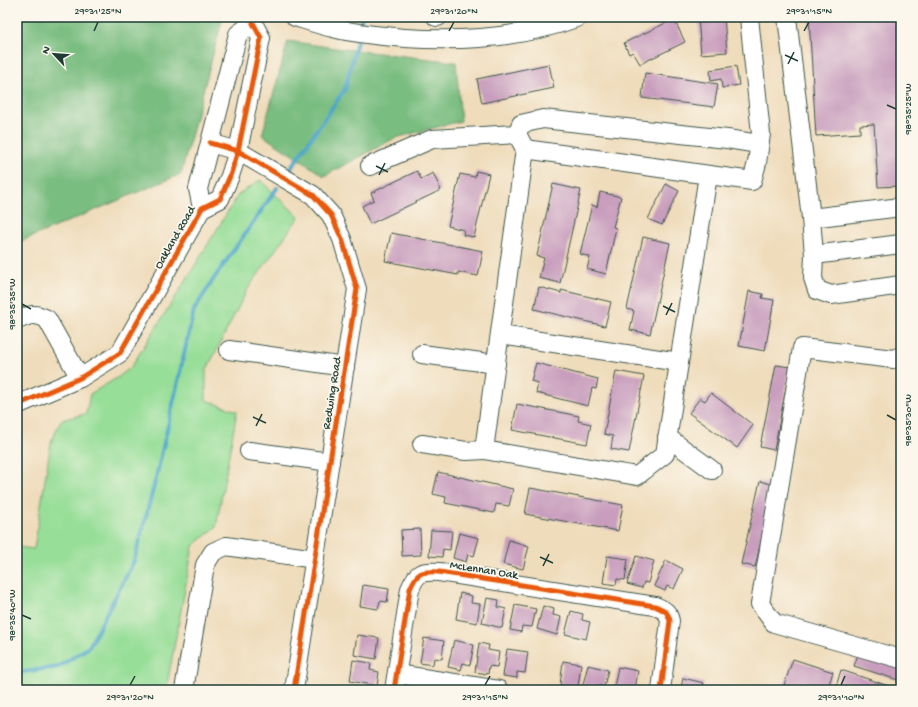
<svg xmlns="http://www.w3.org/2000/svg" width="918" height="707" font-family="'Gochi Hand',sans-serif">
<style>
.green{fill:#97de98;stroke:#5b8e66}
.forest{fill:#79bd80;stroke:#4c7d5a}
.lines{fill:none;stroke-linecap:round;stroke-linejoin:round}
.stream{stroke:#4ba6c9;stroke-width:4}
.building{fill:#c89dbd}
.minor-casing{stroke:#3e5548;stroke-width:20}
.minor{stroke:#fff;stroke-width:18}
.cycleway-casing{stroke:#fbf7ec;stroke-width:8}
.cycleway{stroke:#e8590c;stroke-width:5}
.ticks{fill:none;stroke:#1f3d34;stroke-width:1.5}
.labels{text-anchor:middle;stroke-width:3.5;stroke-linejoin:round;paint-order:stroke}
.street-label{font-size:12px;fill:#1f3d34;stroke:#fbf7ec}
.neatline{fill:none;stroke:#1f3d34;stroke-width:1.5}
.ticks-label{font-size:10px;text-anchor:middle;fill:#1f3d34}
</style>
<rect width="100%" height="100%" fill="#fbf7ec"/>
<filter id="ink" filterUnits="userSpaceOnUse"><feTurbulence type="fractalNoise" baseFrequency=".025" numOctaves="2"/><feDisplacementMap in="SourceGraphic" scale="8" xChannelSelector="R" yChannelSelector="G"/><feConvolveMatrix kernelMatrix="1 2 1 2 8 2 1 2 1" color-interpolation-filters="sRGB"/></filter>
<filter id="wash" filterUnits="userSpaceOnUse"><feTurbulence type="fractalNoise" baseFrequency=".012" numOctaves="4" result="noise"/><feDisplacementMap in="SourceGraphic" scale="16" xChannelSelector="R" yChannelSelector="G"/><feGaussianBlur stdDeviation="0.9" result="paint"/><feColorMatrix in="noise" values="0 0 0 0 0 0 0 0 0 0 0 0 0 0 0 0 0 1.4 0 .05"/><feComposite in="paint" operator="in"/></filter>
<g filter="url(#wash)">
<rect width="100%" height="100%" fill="#efdcbb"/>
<path class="green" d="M260,180l39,37 -52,73 -41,81v29l31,11 -21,116 -23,19 -27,144h-148l2,-7 -3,-1v-135l17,2 17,-107 10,-22 25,-6 4,-20 30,-18 11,-9 55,-87 52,-85z"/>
<g class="forest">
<path d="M17,17h206l-42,157 -164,69z"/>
<path d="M288,41l47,7 121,14 5,59 -66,17 -71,38 -62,-41z"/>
</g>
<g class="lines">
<g class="stream">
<path d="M359,28l3,-11"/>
<path d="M290,169l55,-80 13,-52"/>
<path d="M17,673l41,-6 31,-20 45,-86 22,-83 38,-168 21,-33 62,-89"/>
</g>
</g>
<g id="blocks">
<g class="building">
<path d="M698,17h26l3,35 -26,2z"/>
<path d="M809,17h92v169l-23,1 -4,-63 -14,1v8l-44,3z"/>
<path d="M674,19l11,23 -45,22 -7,-12 -4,2 -5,-11z"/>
<path d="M549,64l5,24 -72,15 -5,-24z"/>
<path d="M736,66l3,19 -17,3 -1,-9 -10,2 -1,-11z"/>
<path d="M645,73l73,11 -4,23 -72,-9z"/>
<path d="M417,171l4,8 12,-6 8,17 -71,34 -8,-18 12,-6 -3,-7z"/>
<path d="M476,171l13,3 -15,63 -11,-2 1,-5 -16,-4 12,-52 15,3z"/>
<path d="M553,184l28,6 -21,93 -21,-5 5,-20 -7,-2z"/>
<path d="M666,184l13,7 -17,34 -14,-6z"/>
<path d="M600,192l21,5 -8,30 3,1 -10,46 -19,-5 3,-12 -10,-3 12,-49 5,2z"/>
<path d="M391,233l92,18 -5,25 -20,-4v3l-73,-14z"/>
<path d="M643,237l27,6 -20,91 -20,-4 4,-19 -7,-2z"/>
<path d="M539,287l22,6v-3l50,12 -6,24 -71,-17z"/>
<path d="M749,291l14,3 -1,4 12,2 -9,51 -26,-5z"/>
<path d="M536,363l62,16 -2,10 -4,-1 -4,18 -52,-13 2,-10 -7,-2z"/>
<path d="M776,365l14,2 -16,83 -14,-3z"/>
<path d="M616,371l28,5 -15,76 -18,-3 2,-13 -9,-2z"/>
<path d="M711,393l42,32 -16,23 -48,-35 11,-15 5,3z"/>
<path d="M517,404l62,12 -1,5 13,3 -4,20 -75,-14z"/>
<path d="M438,472l75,17 -4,17 -13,-2 -2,9 -49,-10 1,-6 -13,-3z"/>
<path d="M760,481l14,4 -19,82 -14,-3z"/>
<path d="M530,488l93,17 -5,26 -93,-17z"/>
<path d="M420,529l1,26 -19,1 -1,-26z"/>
<path d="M431,530l21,1 -2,19 -7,-1 -1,8 -13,-1z"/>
<path d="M459,533l20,5 -5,18 -6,-2 -2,8 -13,-4z"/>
<path d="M509,540l20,6 -6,23 -20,-5z"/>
<path d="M607,556l21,3 -3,21 -8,-1 -1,6 -13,-2z"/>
<path d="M636,556l18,5 -6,22 -4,-1 -2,6 -15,-4z"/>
<path d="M666,560l17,9 -9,20 -7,-3 -2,5 -11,-5z"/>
<path d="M363,585l26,4 -2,13 -7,-1 -2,8 -18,-3z"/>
<path d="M460,593l12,3 -1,7 9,1 -3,19 -21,-4z"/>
<path d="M487,598l12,2 -1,7 8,2 -4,19 -20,-5z"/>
<path d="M515,605l21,4 -4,18 -10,-1 -1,6 -11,-2z"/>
<path d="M543,606l11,3 -1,6 8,2 -4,18 -20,-6z"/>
<path d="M571,611l12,3 -1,6 8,2 -4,17 -21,-5z"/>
<path d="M357,635l22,3 -3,21 -22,-4z"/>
<path d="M424,638l20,3 -2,18 -8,-1 -1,7 -13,-2z"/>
<path d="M454,640l20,5 -4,20 -7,-2 -2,7 -13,-3z"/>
<path d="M479,643l10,2 -1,5 11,2 -2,15 -8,-1 -1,8 -13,-2z"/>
<path d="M507,649l21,3 -3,21 -8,-1v6l-14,-2z"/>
<path d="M859,652l42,14v15l-47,-15z"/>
<path d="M793,659l40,13 -6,18h-28l-15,-5z"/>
<path d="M353,660l18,3 -1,7 9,2 -2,14 -27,-5z"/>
<path d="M563,661l18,3 -3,23 -18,-2z"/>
<path d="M588,665l20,5 -4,17 -8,-2 -1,5 -13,-2z"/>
<path d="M618,667l20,4 -3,19 -21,-3z"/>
<path d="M841,670l48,16 -2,4h-52z"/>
<path d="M683,678l21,5 -2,7h-27v-3l6,1z"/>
</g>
</g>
</g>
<g filter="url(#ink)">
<use href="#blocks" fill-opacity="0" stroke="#3e5548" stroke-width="1"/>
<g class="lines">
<g class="minor-casing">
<g id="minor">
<path d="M295,17c13,4 25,8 38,11 23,6 48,8 72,10 59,4 118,0 174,-21"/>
<path d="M436,17h2"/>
<path d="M787,17l24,201 90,-11"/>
<path d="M210,143l28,8 75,44 18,20 11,24 15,50 -63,401"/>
<path d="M525,149l-8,-15 4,-10 22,-5 184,20 32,5"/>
<path d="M370,166l62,-27 85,-5"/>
<path d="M708,175l-43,279 -28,22 -153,-26 41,-301 227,32 5,-18 4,-29 -12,-117"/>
<path d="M202,208l-4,-19 40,-155 15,-11"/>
<path d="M811,218l3,37 -1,23 4,12 14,5 70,-10"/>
<path d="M814,255l87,-11"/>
<path d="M17,320c12,-5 17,-8 30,-1l33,59"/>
<path d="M500,335l179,27"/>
<path d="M229,350l116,17"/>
<path d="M422,354l74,10"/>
<path d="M901,356l-8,3 -91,-11 -42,256 14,19 127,36"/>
<path d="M17,405l63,-27 40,-25 82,-145 18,-9 10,-23 8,-25 23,-113 -8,-15"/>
<path d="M667,437l45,33"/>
<path d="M422,444l44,7 18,-1"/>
<path d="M249,451l81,11"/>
<path d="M397,674l102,16"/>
<path d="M184,690l21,-125 8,-13 13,-6 89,13"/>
<path d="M394,690l16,-101c7,-17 11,-18 29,-17l216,34c9,4 13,5 15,15l-9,69"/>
</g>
</g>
<use href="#minor" class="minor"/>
<g class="cycleway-casing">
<g id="cycleway">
<path d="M210,143l28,8 75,44 18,20 11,24 15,50 -63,401"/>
<path d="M17,405l63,-27 40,-25 82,-145 18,-9 10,-23 8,-25 23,-113 -8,-15"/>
<path d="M394,690l16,-101c7,-17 11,-18 29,-17l216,34c9,4 13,5 15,15l-9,69"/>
</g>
</g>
<use href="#cycleway" class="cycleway"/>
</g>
</g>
<path class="ticks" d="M94,31l4,-9M449,31l5,-9M804,31l5,-9M785,55l13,6M788,64l6,-12M887,105l9,4M376,166l12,6M379,175l6,-12M22,304l9,5M663,306l12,6M666,315l6,-12M887,415l9,5M253,417l13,6M256,426l6,-12M540,557l13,6M543,566l6,-12M22,615l9,4M130,685l5,-9M485,685l5,-9M841,685l4,-9"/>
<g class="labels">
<g class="street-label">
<text transform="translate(174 237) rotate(-60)" y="4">Oakland Road</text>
<text transform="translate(331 393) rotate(-81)" y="4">Redwing Road</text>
<text transform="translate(484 569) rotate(9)" y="4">McLennan Oak</text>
</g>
</g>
<rect width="918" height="707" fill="none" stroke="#fbf7ec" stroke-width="44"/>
<g transform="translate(54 54) rotate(296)" stroke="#fbf7ec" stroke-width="3" paint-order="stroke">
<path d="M0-3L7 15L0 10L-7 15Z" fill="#1f3d34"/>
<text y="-6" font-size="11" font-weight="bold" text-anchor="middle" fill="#1f3d34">N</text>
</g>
<rect x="22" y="22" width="874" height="663" class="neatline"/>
<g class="ticks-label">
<text x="98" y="14">29°31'25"N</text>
<text x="454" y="14">29°31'20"N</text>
<text x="809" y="14">29°31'15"N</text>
<text transform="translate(907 109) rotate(-90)" y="4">98°35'25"W</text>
<text transform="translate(11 304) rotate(-90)" y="4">98°35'35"W</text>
<text transform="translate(907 420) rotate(-90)" y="4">98°35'30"W</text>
<text transform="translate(11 615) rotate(-90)" y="4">98°35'40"W</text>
<text x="130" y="700">29°31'20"N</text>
<text x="485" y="700">29°31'15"N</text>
<text x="841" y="700">29°31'10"N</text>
</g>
</svg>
